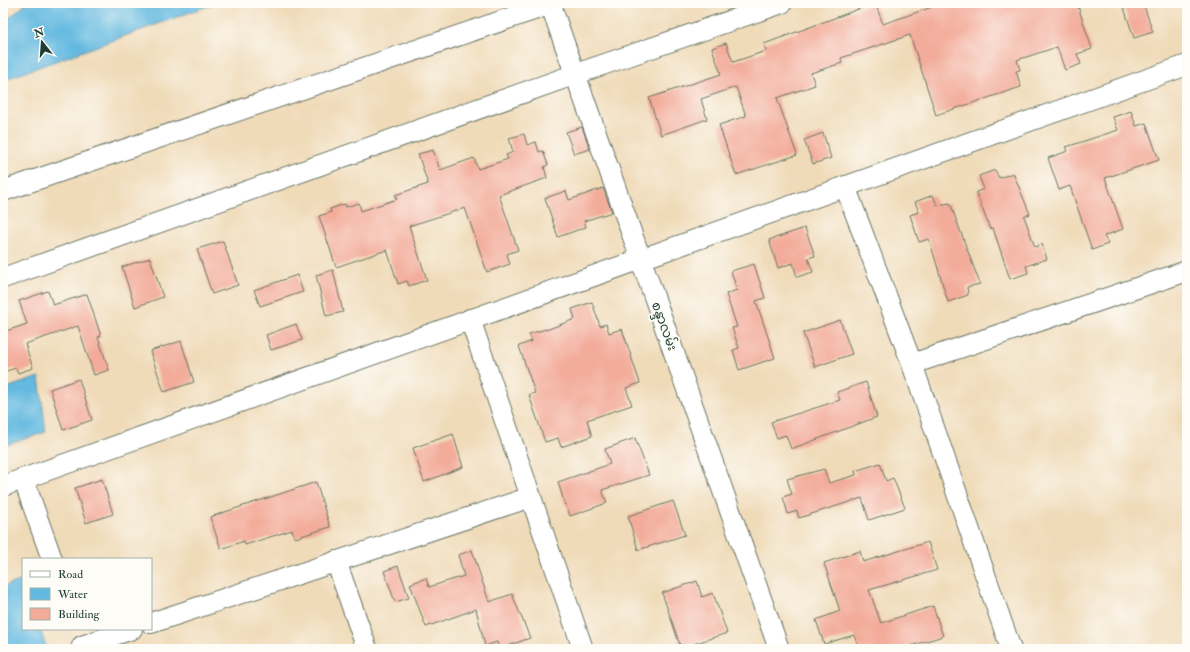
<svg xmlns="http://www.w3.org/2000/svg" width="1190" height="652" font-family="'IM FELL Double Pica','Noto Sans Myanmar',serif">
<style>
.water{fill:#64b9e0;stroke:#427b8a}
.building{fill:#f3ac9a}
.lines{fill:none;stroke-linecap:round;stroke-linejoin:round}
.street-casing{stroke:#687463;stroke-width:22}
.street{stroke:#fff;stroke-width:20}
.labels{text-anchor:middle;stroke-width:4;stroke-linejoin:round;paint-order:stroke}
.street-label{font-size:13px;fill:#1f3d34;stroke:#fdfcf7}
</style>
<rect width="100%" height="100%" fill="#fdfcf7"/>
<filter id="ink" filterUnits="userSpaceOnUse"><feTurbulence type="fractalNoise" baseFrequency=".025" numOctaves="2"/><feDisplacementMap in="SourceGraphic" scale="8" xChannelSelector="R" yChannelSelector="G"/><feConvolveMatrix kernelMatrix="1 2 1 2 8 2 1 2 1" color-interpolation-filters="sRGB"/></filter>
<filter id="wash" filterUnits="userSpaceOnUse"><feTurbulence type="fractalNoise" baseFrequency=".012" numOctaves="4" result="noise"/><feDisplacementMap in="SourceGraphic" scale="16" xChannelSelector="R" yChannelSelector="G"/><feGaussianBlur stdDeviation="0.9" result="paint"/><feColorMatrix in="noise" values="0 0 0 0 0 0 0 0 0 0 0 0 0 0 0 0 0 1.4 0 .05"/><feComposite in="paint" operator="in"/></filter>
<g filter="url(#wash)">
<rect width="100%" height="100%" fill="#f0dbb9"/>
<g class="water">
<path d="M27,3h189l-213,77v-57z"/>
<path d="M39,377l7,55 -43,14v-57z"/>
<path d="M22,580l1,49h17l7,20h-44v-62z"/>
</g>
<g id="blocks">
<g class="building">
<path d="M875,3l8,21 49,-17 -2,-4h147l15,46 -15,5 4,10 -16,6 -8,-23 -40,13 3,10 -4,1 5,16 -85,28 -26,-80 -69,23 1,5 -31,10 4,12 -38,13 20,57 -61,20 -17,-50 27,-9 -10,-29 -35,12 6,20 -46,16 -12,-37 72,-24 -9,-26 14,-5 7,19 33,-11 -2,-7z"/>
<path d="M1140,3h3l10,29 -19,6 -10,-30z"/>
<path d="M1131,111l5,15 10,-3 13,37 -54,18 18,51 -19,7 4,8 -16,6 -22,-64 -11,4 -11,-32 20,-7 -2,-4 52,-17 -5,-13z"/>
<path d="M582,127l8,22 -16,5 -8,-22z"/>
<path d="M823,133l8,25 -18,6 -9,-24z"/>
<path d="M524,134l3,11 9,-3 3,10 4,-1 5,14 -4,2 3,11 -48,17 19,55 -11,4 3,10 -23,8 -22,-64 -56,18 18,54 -18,6 -2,-5 -9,3 -11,-34 -51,17 -17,-51 12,-4 -1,-3 15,-5 1,3 13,-4 2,8 36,-12 -2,-4 33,-11 -10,-30 15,-4 7,20 34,-12 4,11 30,-10 -2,-4 7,-3 -4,-14z"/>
<path d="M995,170l4,8 14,-5 17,41 -6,2 11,31 7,-3 5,15 -21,7 2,7 -18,6 -17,-51 -3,1 -14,-37 8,-3 -5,-13z"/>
<path d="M603,188l9,24 -28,9 2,6 -28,10 -13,-39 21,-7 3,9z"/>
<path d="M933,195l4,10 13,-2 30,81 -13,3 1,8 -20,7 -19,-63 -10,3 -9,-27 9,-3 -4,-10z"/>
<path d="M805,228l10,28 -7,2 5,14 -16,5 -4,-14 -15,5 -9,-28z"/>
<path d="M223,241l15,44 -26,9 -15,-45z"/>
<path d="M150,258l13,39 -28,10 -13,-40z"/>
<path d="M754,264l11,34 -9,3 19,57 -36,12 -6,-20 6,-2 -7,-20 5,-1 -11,-33 11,-4 -6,-19z"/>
<path d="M333,270l10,42 -17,4 -10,-41z"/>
<path d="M297,275l6,17 -43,14 -6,-16z"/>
<path d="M48,291l5,14 34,-11 14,42 -3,1 11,33 -15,5 -16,-49 -53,18 8,24 -15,5 -2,-5 -13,4v-40l24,-8 -8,-23z"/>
<path d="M592,302l8,24 6,-2 3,9 13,-4 18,54 -14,5 6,17 -45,15 5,16 -31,11 -3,-9 -13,4 -16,-47 6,-2 -16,-47 13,-5 -3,-7 17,-5v1l29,-11 -3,-10z"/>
<path d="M840,320l12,34 -37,13 -12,-34z"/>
<path d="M296,324l6,16 -31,10 -5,-15z"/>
<path d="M181,341l13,41 -30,10 -14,-41z"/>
<path d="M79,379l13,41 -29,10 -13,-41z"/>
<path d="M866,382l11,35 -86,32 -5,-14 -9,3 -6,-16 69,-22 -3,-8z"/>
<path d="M453,434l10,33 -39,15 -11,-34z"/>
<path d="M635,438l14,37 -47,15 5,13 -37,13 -4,-11h-1l-7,-23 52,-18 -5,-15z"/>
<path d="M880,463l6,18 7,-3 12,30 -36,12 -7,-22 -63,20 -2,-7 -9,3 -5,-17 9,-3 -5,-15 37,-10 5,14 27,-8 -1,-4z"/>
<path d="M102,479l11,35 -27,9 -11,-35z"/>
<path d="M316,482l14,45 -35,11 -3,-8 -47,15 -1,-4 -23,8 -11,-32z"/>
<path d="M673,501l12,34 -47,15 -10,-34z"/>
<path d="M928,542l9,28 -68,20 12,33 52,-17 10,30 -42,13h-42l-5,-14 -30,9 -8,-24 24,-9 -16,-48 36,-12 3,11z"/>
<path d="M472,550l17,52 23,-8 18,44 -31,11 -2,-7 -12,4 -9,-37 -50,18 -16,-43 16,-6 3,9 35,-11 -6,-21z"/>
<path d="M398,566l11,32 -14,4 -11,-31z"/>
<path d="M697,581l5,16 11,-4 14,40 -46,15 -19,-55z"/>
</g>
</g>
</g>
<g filter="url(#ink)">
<use href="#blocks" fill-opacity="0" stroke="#687463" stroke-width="1"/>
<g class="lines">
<g class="street-casing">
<g id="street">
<path d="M550,3l229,646"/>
<path d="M845,186l67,178 99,285"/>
<path d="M3,191l551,-188"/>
<path d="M3,278l573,-204 206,-71"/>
<path d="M470,319l113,330"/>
<path d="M912,364l275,-93"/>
<path d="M23,478l29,81"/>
<path d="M3,486l1184,-421"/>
<path d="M336,561l31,88"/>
<path d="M151,623l380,-126"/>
<path d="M82,646l50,-17"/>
</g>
</g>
<use href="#street" class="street"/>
</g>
</g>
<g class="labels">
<g class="street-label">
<text transform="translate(665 326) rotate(70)" y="5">စန္ဒာလမ်း</text>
</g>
</g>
<rect width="1190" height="652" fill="none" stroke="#fdfcf7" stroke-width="16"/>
<rect x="22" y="558" width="130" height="72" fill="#fdfcf7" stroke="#a4b0a9"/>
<rect x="30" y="571" width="20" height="6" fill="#ffffff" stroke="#a4b0a9"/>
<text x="58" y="578" font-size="12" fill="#1f3d34">Road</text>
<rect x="30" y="588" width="20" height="12" fill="#64b9e0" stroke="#a4b0a9"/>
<text x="58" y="598" font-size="12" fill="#1f3d34">Water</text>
<rect x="30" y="608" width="20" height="12" fill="#f3ac9a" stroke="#a4b0a9"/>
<text x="58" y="618" font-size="12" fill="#1f3d34">Building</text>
<g transform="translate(42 42) rotate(343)" stroke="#fdfcf7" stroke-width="3" paint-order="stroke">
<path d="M0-3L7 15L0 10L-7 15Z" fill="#1f3d34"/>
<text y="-6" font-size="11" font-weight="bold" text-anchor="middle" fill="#1f3d34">N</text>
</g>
</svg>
